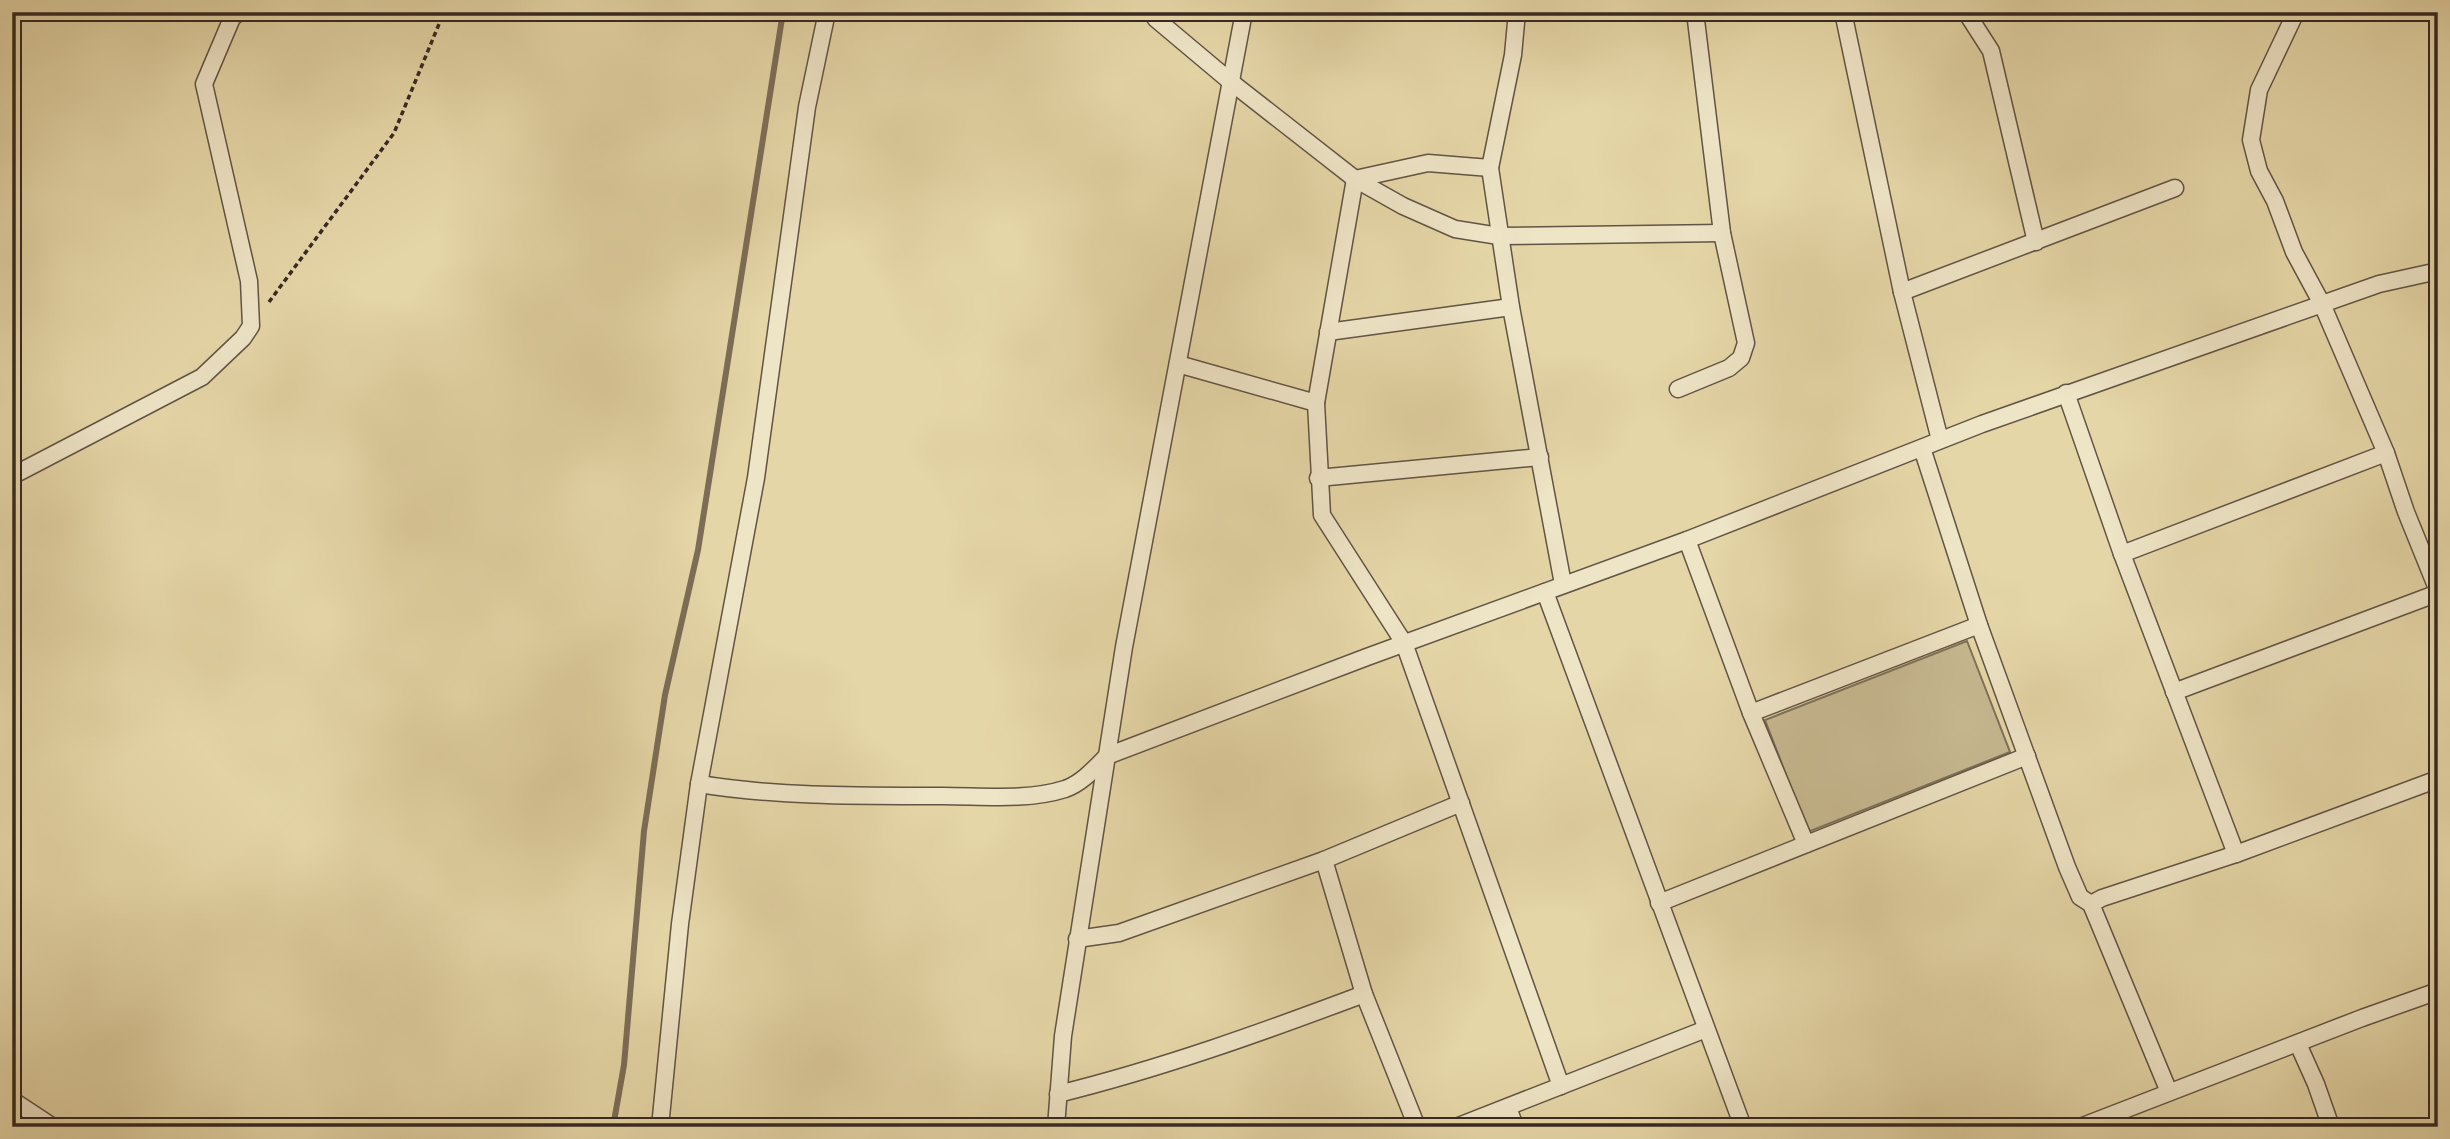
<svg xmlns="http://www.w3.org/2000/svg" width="2450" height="1139" font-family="'IM FELL DW Pica',serif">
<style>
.green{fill:#c7b991;stroke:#7f715a;stroke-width:2}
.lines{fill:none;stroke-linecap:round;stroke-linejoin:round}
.stream{stroke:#7c6d57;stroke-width:6}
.street-casing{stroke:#625444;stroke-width:19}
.path{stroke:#372923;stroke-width:3.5;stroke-dasharray:5 3.5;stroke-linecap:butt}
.street{stroke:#eee4c6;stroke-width:16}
</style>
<rect width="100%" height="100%" fill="#e5d6a7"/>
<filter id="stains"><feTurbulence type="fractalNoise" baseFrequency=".00286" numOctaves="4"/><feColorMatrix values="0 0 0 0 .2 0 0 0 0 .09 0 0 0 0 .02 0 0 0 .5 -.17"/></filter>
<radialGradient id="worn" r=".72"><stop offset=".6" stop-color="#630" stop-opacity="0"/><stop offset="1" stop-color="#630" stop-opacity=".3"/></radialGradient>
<path class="green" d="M1967,641l43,111 -202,80 -43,-112z"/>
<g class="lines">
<path class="stream" d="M613,1127l11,-62 20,-234 21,-136 33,-145 85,-538"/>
<g class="street-casing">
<g id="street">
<path d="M1151,12l5,7 75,63 124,97 48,27 52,23 44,7 223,-3"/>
<path d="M1517,12l-4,43 -23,113 21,139 52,277"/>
<path d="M1843,12l59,280 38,148"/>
<path d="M1966,12l25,39 45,191"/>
<path d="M2296,12l-37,78 -8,50 8,31 16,30 19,51 28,52 64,149 20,59 32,79"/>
<path d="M1490,168l-62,-5 -73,16 -39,224 6,112 82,128 157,443"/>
<path d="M1902,292l273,-104"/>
<path d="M1328,332l183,-25"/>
<path d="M1178,364l138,39"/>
<path d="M1678,389l51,-21 12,-10 5,-15 -24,-110 -27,-221"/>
<path d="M2066,393l56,161 114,300"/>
<path d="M1922,448l57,177 88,242 13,30 11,7 11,-6 134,-44 202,-75"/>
<path d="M12,476l190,-99 41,-39 8,-12 -2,-45 -45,-197 28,-66 7,-6"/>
<path d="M1318,478l222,-21"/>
<path d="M1687,540l64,173 55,131"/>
<path d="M2122,554l264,-101"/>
<path d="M1545,592l198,535"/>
<path d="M2174,692l264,-99"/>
<path d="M1751,713l228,-88"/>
<path d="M699,784c81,13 162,12 244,12 40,0 84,5 122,-7 17,-6 30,-21 42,-33l260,-99 320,-117 295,-116 397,-140 59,-13"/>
<path d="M1659,903l368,-147"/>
<path d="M2091,904l78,188"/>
<path d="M1077,939l42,-6 205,-73"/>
<path d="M2298,1044l18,40 15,43"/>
<path d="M1058,1094c105,-26 205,-62 306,-100"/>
<path d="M12,1100l41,27"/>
<path d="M1508,1107l7,20"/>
<path d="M660,1127l20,-203 19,-140 57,-306 51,-371 20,-95"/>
<path d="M1056,1127l7,-91 61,-389 120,-635"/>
<path d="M1417,1127l-53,-133 -40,-134 137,-57"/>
<path d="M1456,1127l250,-98"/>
<path d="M2080,1127l282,-109 76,-27"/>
</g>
</g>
<path class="path" d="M269,302l125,-169 50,-121"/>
<use href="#street" class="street"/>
</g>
<rect width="2450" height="1139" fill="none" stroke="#e5d6a7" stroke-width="42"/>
<rect x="14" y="14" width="2422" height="1111" fill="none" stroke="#372923" stroke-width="3.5"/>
<rect x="21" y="21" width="2408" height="1097" fill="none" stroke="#372923" stroke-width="2"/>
<rect width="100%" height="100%" filter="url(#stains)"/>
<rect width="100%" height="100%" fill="url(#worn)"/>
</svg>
